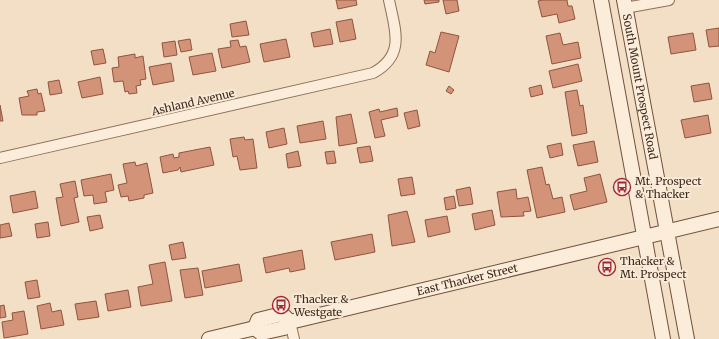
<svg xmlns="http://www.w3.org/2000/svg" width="719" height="339" font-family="Merriweather,serif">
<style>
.building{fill:#d39379;stroke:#90543d}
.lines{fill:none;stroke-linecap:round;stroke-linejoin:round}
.minor-casing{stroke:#8f6f59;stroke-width:12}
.secondary-casing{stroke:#71503d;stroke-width:16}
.minor{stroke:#fbedda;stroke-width:10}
.secondary{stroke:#fbedda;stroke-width:14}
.labels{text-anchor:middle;stroke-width:4;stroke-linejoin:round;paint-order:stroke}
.street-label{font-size:11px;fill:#3e2a1e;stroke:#f8ead6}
.poi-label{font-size:11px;fill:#3e2a1e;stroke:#f8ead6;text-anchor:start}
</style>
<rect width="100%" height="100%" fill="#f2dfc6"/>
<g class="building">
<path d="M336,0h20l1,5 -19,4z"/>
<path d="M424,0h15v2l-14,2z"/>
<path d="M443,0h14l2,11 -13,3z"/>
<path d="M543,0h24l1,6h4l3,13 -16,4 -2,-9 -15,3 -4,-16z"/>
<path d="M352,19l4,20 -16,3 -4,-20z"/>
<path d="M246,21l3,14 -17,2 -2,-13z"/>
<path d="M719,28v18l-10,1 -3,-17z"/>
<path d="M330,29l3,15 -19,3 -3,-14z"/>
<path d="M441,32l18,4 -10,36 -23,-7 4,-14 5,2z"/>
<path d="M560,33l3,12 15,-3 3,16 -29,6 -6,-28z"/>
<path d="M693,33l3,17 -25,4 -3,-17z"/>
<path d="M190,39l2,11 -11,2 -3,-11z"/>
<path d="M286,39l4,18 -26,5 -4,-18z"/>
<path d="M238,40l2,7 6,-1 4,16 -28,6 -4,-19 13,-2 -1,-6z"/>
<path d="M175,41l2,14 -13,2 -2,-14z"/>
<path d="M103,49l3,14 -12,2 -3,-14z"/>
<path d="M212,53l4,18 -23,4 -4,-18z"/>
<path d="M135,54v4l8,-2 3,23 -6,1 1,5 -5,1 1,7 -8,1 -1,-3 -3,1 -2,-11 -9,1 -2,-14 7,-1 -1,-10z"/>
<path d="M171,63l3,18 -21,4 -4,-18z"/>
<path d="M578,64l4,17 -29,7 -4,-17z"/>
<path d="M100,77l3,17 -21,4 -4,-16z"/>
<path d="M59,80l3,13 -12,2 -2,-13z"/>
<path d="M709,83l3,16 -18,3 -3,-16z"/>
<path d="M541,85l2,9 -12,3 -2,-9z"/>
<path d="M449,86l5,4 -3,4 -5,-3z"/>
<path d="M37,89l1,5 3,-1 4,18 -8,1v3h-15l-3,-17 10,-2 -2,-5z"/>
<path d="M577,90l3,16 3,-1 4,28 -15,3 -7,-44z"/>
<path d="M0,105l3,16h-3z"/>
<path d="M397,108l1,8 -17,4 4,16 -10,2 -6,-26 10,-3 1,3z"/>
<path d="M417,110l3,16 -12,3 -4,-16z"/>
<path d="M351,114l6,29 -18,3 -3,-29z"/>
<path d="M708,115l3,18 -26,5 -4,-18z"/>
<path d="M323,121l3,18 -26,4 -3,-17z"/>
<path d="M284,128l3,16 -18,4 -3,-16z"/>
<path d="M244,137l1,3 8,-1 4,29 -17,2 -3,-14 -4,1 -3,-18z"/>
<path d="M594,141l4,21 -20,4 -5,-21z"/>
<path d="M561,143l2,12 -13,3 -3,-12z"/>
<path d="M370,146l3,15 -13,2 -3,-15z"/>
<path d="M210,147l4,18 -33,7 -1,-5 -2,3 -15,3 -3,-16 13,-3 1,4 5,-1v-4z"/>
<path d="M298,151l3,15 -13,2 -2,-14z"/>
<path d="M334,151l2,12 -9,1 -2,-12z"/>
<path d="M135,162l1,4 11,-3 6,30 -9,2v3l-15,3 -1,-5 -7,1 -3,-12 9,-2 -4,-19z"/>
<path d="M542,167l4,18 3,-1 4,15 9,-2 3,15 -28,6 -10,-48z"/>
<path d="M111,174l3,16 -9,2 2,10 -13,2 -1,-9 -9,1 -3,-16z"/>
<path d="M600,174l7,28 -33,8 -4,-15 17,-4 -3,-13z"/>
<path d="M412,177l3,17 -14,2 -3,-17z"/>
<path d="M75,181l3,16 -4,1 5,24 -18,4 -5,-28 7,-1 -3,-13z"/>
<path d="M470,187l3,17 -14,2 -3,-16z"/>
<path d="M516,189l1,10 11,-2 3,14 -8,1 1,4 -23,1 -4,-25z"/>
<path d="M35,191l3,17 -25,5 -3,-17z"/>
<path d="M454,196l2,12 -10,2 -2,-12z"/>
<path d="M492,210l3,15 -20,5 -3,-16z"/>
<path d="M407,211l8,31 -23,4 -4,-31z"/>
<path d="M100,215l3,13 -13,3 -3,-14z"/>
<path d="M447,216l3,16 -22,5 -3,-17z"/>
<path d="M48,222l2,14 -13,2 -2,-14z"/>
<path d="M9,223l3,13 -12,2v-13z"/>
<path d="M372,234l3,18 -40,8 -4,-18z"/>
<path d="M183,242l3,16 -14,2 -3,-15z"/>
<path d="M302,250l3,19 -15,3 -1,-4 -23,5 -3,-15z"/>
<path d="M165,262l7,39 -31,5 -3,-19 15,-3 -4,-19z"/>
<path d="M239,264l3,17 -37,7 -3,-17z"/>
<path d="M198,268l5,27 -18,3 -5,-28z"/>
<path d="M37,280l3,17 -12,2 -3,-17z"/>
<path d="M128,290l3,17 -23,4 -3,-17z"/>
<path d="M96,301l3,16 -21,3 -3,-16z"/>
<path d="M50,303l2,9 9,-2 3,15 -23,4 -4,-23z"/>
<path d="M4,305l2,12 -6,1v-12z"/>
<path d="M24,311l4,23 -24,4 -2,-16 11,-2 -1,-7z"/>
</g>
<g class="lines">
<g class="minor-casing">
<g id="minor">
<path d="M625,8l44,-8"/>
<path d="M0,158l373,-85c33,-18 22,-43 16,-73"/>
<path d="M290,322l4,17"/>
</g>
</g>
<g class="secondary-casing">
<g id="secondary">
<path d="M601,0l62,339"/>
<path id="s1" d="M624,0l63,339"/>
<path id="s2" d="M255,328l6,5 23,-5 6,-6 429,-103"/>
<path d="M255,328l3,-8 24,-6 8,8"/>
<path d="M209,339l46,-11"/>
</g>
</g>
<use href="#minor" class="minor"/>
<use href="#secondary" class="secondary"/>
</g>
<defs>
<g id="bus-ring" transform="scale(0.9)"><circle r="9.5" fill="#f8ead6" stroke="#a32435" stroke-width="1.5"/><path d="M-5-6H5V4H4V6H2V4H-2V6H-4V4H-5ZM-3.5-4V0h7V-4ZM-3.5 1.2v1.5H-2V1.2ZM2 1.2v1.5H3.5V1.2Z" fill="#a32435"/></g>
</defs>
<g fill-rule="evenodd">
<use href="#bus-ring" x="622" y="187"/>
<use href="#bus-ring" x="607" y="267"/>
<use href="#bus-ring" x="281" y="305"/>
</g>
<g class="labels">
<g class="street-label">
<text dy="4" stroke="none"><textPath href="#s1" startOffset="88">South Mount Prospect Road</textPath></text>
<text transform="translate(193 102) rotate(-13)" y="4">Ashland Avenue</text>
<text dy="4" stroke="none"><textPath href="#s2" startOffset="222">East Thacker Street</textPath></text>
</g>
<g class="poi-label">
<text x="635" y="185">Mt. Prospect<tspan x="635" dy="13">&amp; Thacker</tspan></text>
<text x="620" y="265">Thacker &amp;<tspan x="620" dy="13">Mt. Prospect</tspan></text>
<text x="294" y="303">Thacker &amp;<tspan x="294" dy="13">Westgate</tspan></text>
</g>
</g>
</svg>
